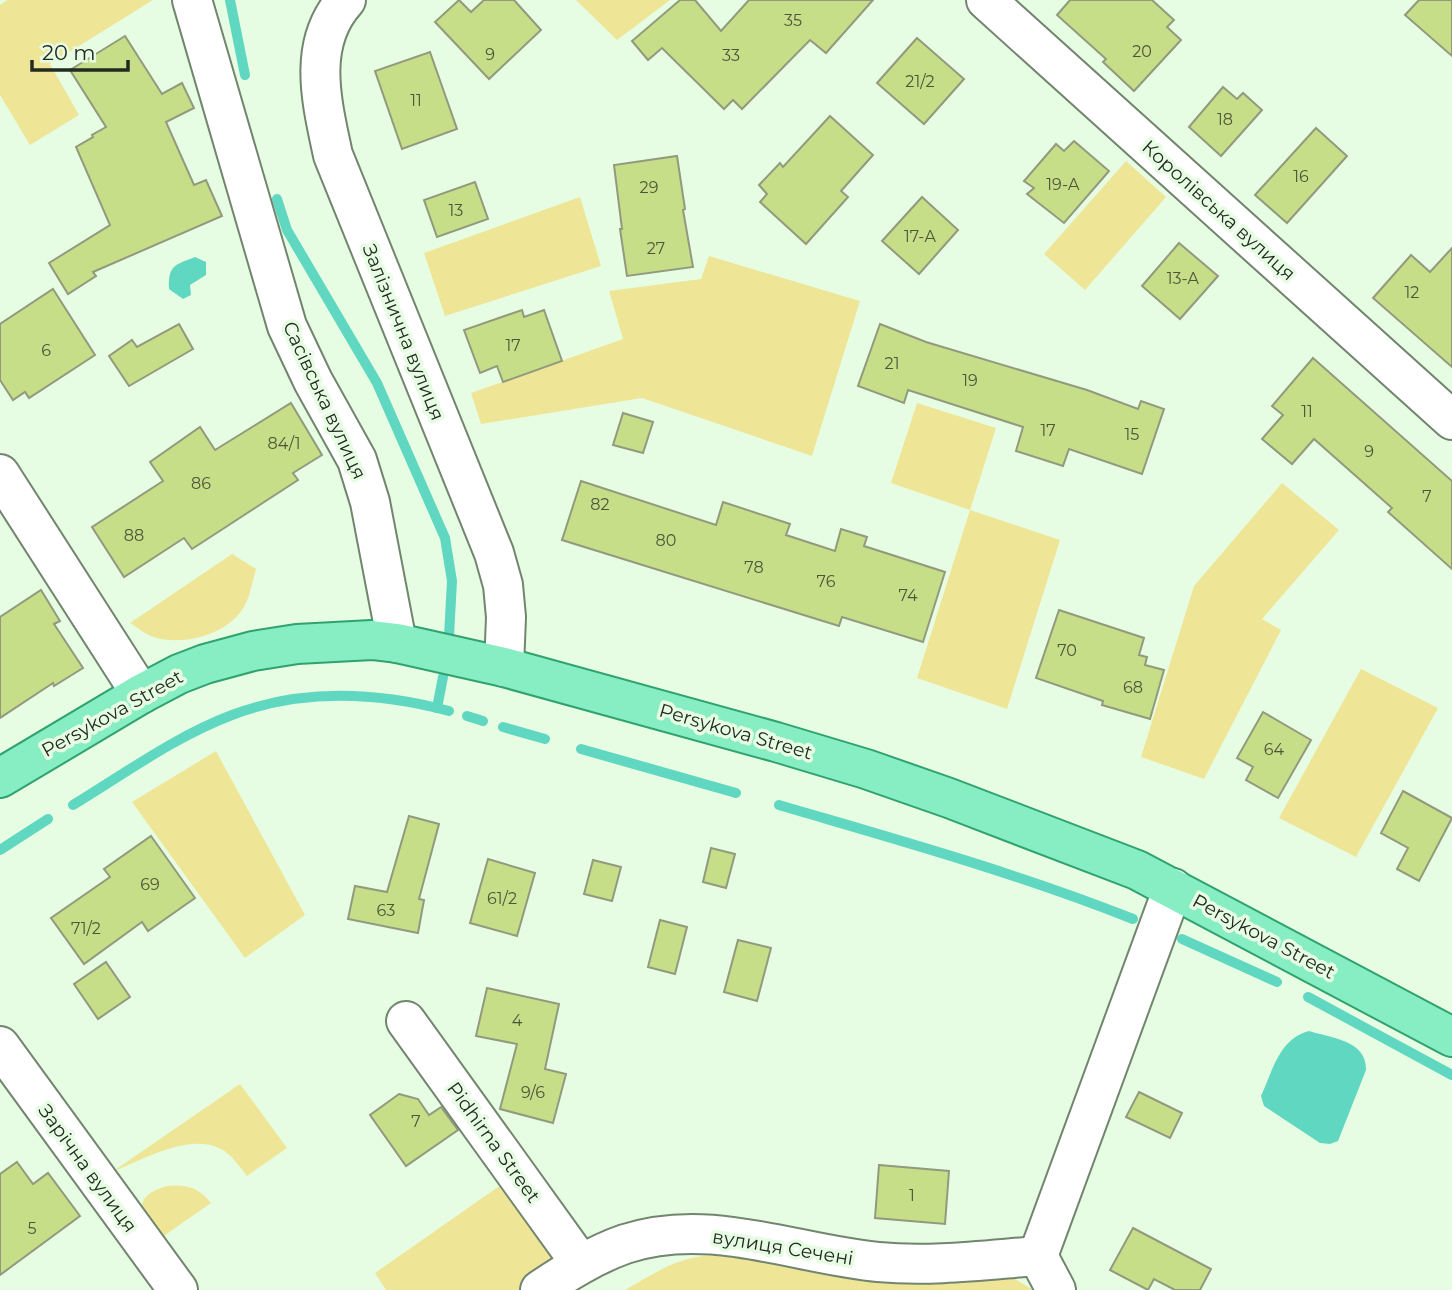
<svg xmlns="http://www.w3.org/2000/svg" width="1452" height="1290" font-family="Montserrat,sans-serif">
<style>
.green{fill:#efe597}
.water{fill:#60d7c0}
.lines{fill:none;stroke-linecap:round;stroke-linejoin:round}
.stream{stroke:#60d7c0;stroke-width:10}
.building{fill:#c6de88;stroke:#929a7e;stroke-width:2}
.minor-casing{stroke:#72856e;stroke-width:42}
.major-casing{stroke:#2fa26f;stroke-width:42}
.minor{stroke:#fff;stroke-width:38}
.major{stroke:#86eec2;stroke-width:38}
.labels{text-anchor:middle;stroke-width:7;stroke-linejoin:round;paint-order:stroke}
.number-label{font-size:16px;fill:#4b573b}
.street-label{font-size:19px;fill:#222a21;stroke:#e7fde3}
</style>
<rect width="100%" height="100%" fill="#e7fde3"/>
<g class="green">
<path d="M7,0h146l-103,64 29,51 -49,30 -30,-50v-90z"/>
<path d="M576,0h94l-53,40z"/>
<path d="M1126,161l40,36 -81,93 -41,-36z"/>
<path d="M580,197l21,69 -156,50 -21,-63z"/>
<path d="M709,256l151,45 -48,155 -170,-58 -161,26 -10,-31 152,-54 -14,-48 92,-12z"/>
<path d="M917,403l79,25 -26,82 90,30 -53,169 -90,-31 53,-168 -79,-27z"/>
<path d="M1282,483l57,47 -77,89 19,11 -77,149 -63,-22 53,-171z"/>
<path d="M232,554l24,15c-4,14 -6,29 -14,41 -18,26 -60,36 -89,27 -8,-3 -16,-10 -23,-14z"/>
<path d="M1361,669l77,39 -82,149 -77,-39z"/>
<path d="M216,751l89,164 -60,43 -113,-156z"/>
<path d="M240,1084l47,64 -40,28c-7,-9 -15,-21 -26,-27 -30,-17 -80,11 -109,23z"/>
<path d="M508,1180l59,79 -47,31h-134l-11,-17z"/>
<path d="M167,1186c19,-2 31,1 44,17l-50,35 -20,-28c1,-15 13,-20 26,-24z"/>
<path d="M712,1255l197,25 106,-1 18,11h-408c32,-18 50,-32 87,-35z"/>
</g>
<g class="water">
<path d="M195,257l11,5v13l-16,10 1,10 -8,4 -14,-10c-1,-24 6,-24 26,-32z"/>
<path d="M1309,1031c22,7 58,9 57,39l-28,71 -8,3 -10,-1 -56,-37 -3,-10c12,-26 18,-57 48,-65z"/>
</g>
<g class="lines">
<g class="stream">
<path d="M230,0l15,75"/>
<path d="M277,199l10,31 90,153 68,155 7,43 -3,55"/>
<path d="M437,708l6,-31"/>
<path d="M467,716l16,5"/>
<path d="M503,727l42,12"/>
<path d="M581,749l155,44"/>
<path d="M73,805c51,-31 103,-69 159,-90 71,-27 145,-23 217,-4"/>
<path d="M779,805c119,35 238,68 354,114"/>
<path d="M0,850l48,-31"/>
<path d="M1182,939l95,43"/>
<path d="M1308,997l144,78"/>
</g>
</g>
<g class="building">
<path d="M459,0l12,12 13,-12h30l27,30 -52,49 -54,-57z"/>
<path d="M680,0h15l26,31 28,-31h124l-47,53 -16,-13 -68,69 -9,-9 -9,9 -62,-61 -14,12 -16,-19z"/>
<path d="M1070,0h82l22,20 -7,7 14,13 -47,51 -31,-29 3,-3 -49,-44z"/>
<path d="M1419,0h33v56l-47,-41z"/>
<path d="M125,36l37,58 20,-11 12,25 -28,14 28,63 12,-5 16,36 -129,56 3,4 -28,18 -19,-31 61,-38 -34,-78 17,-10 -1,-2 14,-8 -36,-57z"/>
<path d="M917,38l47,41 -40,45 -47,-41z"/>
<path d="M430,52l27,77 -55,20 -27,-78z"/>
<path d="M1223,87l14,12 6,-6 19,17 -41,46 -32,-29z"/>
<path d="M830,116l43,39 -32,36 7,6 -42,47 -46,-42 7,-8 -8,-9 21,-22 3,4z"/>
<path d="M1316,128l31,28 -60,67 -32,-28z"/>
<path d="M1074,141l35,30 -45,52 -37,-29 7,-6 -10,-7 32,-37 8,7z"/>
<path d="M677,156l8,53 -2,1 10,57 -66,9 -7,-47h2l-8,-64z"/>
<path d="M475,182l13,37 -51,18 -13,-37z"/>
<path d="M922,197l36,33 -39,44 -37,-33z"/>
<path d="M1179,243l39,33 -38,43 -38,-33z"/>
<path d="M1452,248v119l-79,-69 38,-43 19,17z"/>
<path d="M53,289l42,66 -66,43 -4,-6 -12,8 -13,-20v-56z"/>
<path d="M522,310l2,7 20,-7 18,51 -59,21 -6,-16 -17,7 -16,-43z"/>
<path d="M179,324l14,25 -64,37 -20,-30 23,-16 5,7z"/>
<path d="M880,324l46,18 161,48 51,19 3,-8 23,8 -22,65 -73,-25 -6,17 -47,-15 7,-24 -115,-37 -4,13 -46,-17z"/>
<path d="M1313,358l139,123v88l-64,-57 4,-4 -78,-69 -22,25 -30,-25 21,-24 -11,-9z"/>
<path d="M291,403l31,52 -29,18 5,7 -106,69 -8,-11 -60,39 -32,-50 71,-46 -13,-19 50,-35 15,23z"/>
<path d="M623,413l30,9 -10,31 -30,-8z"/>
<path d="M581,481l135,44 7,-23 67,22 -4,11 49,16 6,-22 26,8 -3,9 81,26 -22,70 -81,-25 -3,9 -277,-86z"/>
<path d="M41,590l19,31 -6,3 29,44 -29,18 -1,-3 -53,35v-101z"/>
<path d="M1059,610l85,28 -5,17 8,2 -2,8 19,5 -14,49 -48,-14 1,-4 -67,-23z"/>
<path d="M1263,712l48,28 -33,58 -32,-18 7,-13 -16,-9z"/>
<path d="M1403,791l49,27 -33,63 -22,-12 11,-21 -27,-15z"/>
<path d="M409,816l30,8 -20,75 5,1 -6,33 -70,-14 7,-33 32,6z"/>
<path d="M151,836l44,62 -47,33 -6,-9 -58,42 -33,-46 59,-41 -6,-8z"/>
<path d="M711,848l24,6 -9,34 -23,-6z"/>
<path d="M488,859l47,14 -18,63 -47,-13z"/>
<path d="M593,860l28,7 -9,34 -28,-7z"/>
<path d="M660,920l27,7 -12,47 -27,-7z"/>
<path d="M738,940l33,8 -14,53 -33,-9z"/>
<path d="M106,962l24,35 -32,22 -24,-35z"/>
<path d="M487,988l72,16 -14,65 21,5 -13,49 -53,-14 17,-65 -41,-8z"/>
<path d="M1139,1092l43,21 -12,25 -44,-21z"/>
<path d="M399,1094l19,5 11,16 12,-8 17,23 -52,36 -36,-51z"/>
<path d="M17,1162l16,22 15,-11 32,43 -80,59v-101z"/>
<path d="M879,1165l70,6 -4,53 -70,-6z"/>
<path d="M1133,1228l78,41 -11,21h-25l-21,-11 -6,11 -38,-20z"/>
</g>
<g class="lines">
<g class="minor-casing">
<g id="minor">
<path d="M192,0l95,326 26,55 44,79 13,42 27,141"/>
<path d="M346,0c-40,44 -24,103 -13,155l161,398 9,32 3,32 -2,50"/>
<path d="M986,0l466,420"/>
<path d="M0,474l141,220"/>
<path d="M406,1021l175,243"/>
<path d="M0,1046l178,244"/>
<path d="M1038,1256l135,-368"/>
<path d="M1038,1256l18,34"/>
<path d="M540,1290c27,-18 54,-35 85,-46 84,-28 169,10 253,18 54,5 107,-2 160,-6"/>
</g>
</g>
<g class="major-casing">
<path id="major" d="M0,778l141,-84 38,-20 26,-10 48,-13 44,-7 75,-4 25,3 107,24 272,75 90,27 83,29 188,72 315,167"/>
</g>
<use href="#minor" class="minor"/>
<use href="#major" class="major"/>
</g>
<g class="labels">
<g class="number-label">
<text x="793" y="26">35</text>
<text x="1142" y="57">20</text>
<text x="490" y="60">9</text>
<text x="731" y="61">33</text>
<text x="920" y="87">21/2</text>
<text x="416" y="106">11</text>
<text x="1225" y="125">18</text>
<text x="1301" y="182">16</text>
<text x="1063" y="190">19-А</text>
<text x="649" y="193">29</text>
<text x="456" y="216">13</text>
<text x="920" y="242">17-А</text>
<text x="656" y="254">27</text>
<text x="1183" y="284">13-А</text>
<text x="1412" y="298">12</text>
<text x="513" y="351">17</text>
<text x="46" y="356">6</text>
<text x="892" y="369">21</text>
<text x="970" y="386">19</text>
<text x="1307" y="417">11</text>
<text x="1048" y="436">17</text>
<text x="1132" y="440">15</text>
<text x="284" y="449">84/1</text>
<text x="1369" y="457">9</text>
<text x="201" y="489">86</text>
<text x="1427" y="502">7</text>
<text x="600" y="510">82</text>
<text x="134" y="541">88</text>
<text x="666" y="546">80</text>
<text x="754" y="573">78</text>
<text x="826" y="587">76</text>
<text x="908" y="601">74</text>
<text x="1067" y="656">70</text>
<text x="1133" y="693">68</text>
<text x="1274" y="755">64</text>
<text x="150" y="890">69</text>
<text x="502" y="904">61/2</text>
<text x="386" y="916">63</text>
<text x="86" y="934">71/2</text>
<text x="517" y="1026">4</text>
<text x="533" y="1098">9/6</text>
<text x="416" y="1127">7</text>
<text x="912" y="1201">1</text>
<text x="32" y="1234">5</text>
</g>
<g class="street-label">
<text transform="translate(1219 210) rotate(42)" y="7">Королівська вулиця</text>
<text transform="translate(404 332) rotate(68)" y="7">Залізнична вулиця</text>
<text transform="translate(325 400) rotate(65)" y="7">Сасівська вулиця</text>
<text transform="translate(112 713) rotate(-29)" y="7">Persykova Street</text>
<text transform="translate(736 731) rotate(16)" y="7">Persykova Street</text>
<text transform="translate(1264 936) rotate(28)" y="7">Persykova Street</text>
<text transform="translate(494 1142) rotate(54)" y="7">Pidhirna Street</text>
<text transform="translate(88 1168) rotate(54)" y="7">Зарічна вулиця</text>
<text transform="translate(783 1247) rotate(9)" y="7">вулиця Сечені</text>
</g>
</g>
<path d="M32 60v10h96v-10" fill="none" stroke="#222a21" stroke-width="3.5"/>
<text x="42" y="60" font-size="21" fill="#222a21" stroke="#e7fde3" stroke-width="5" paint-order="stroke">20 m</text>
</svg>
